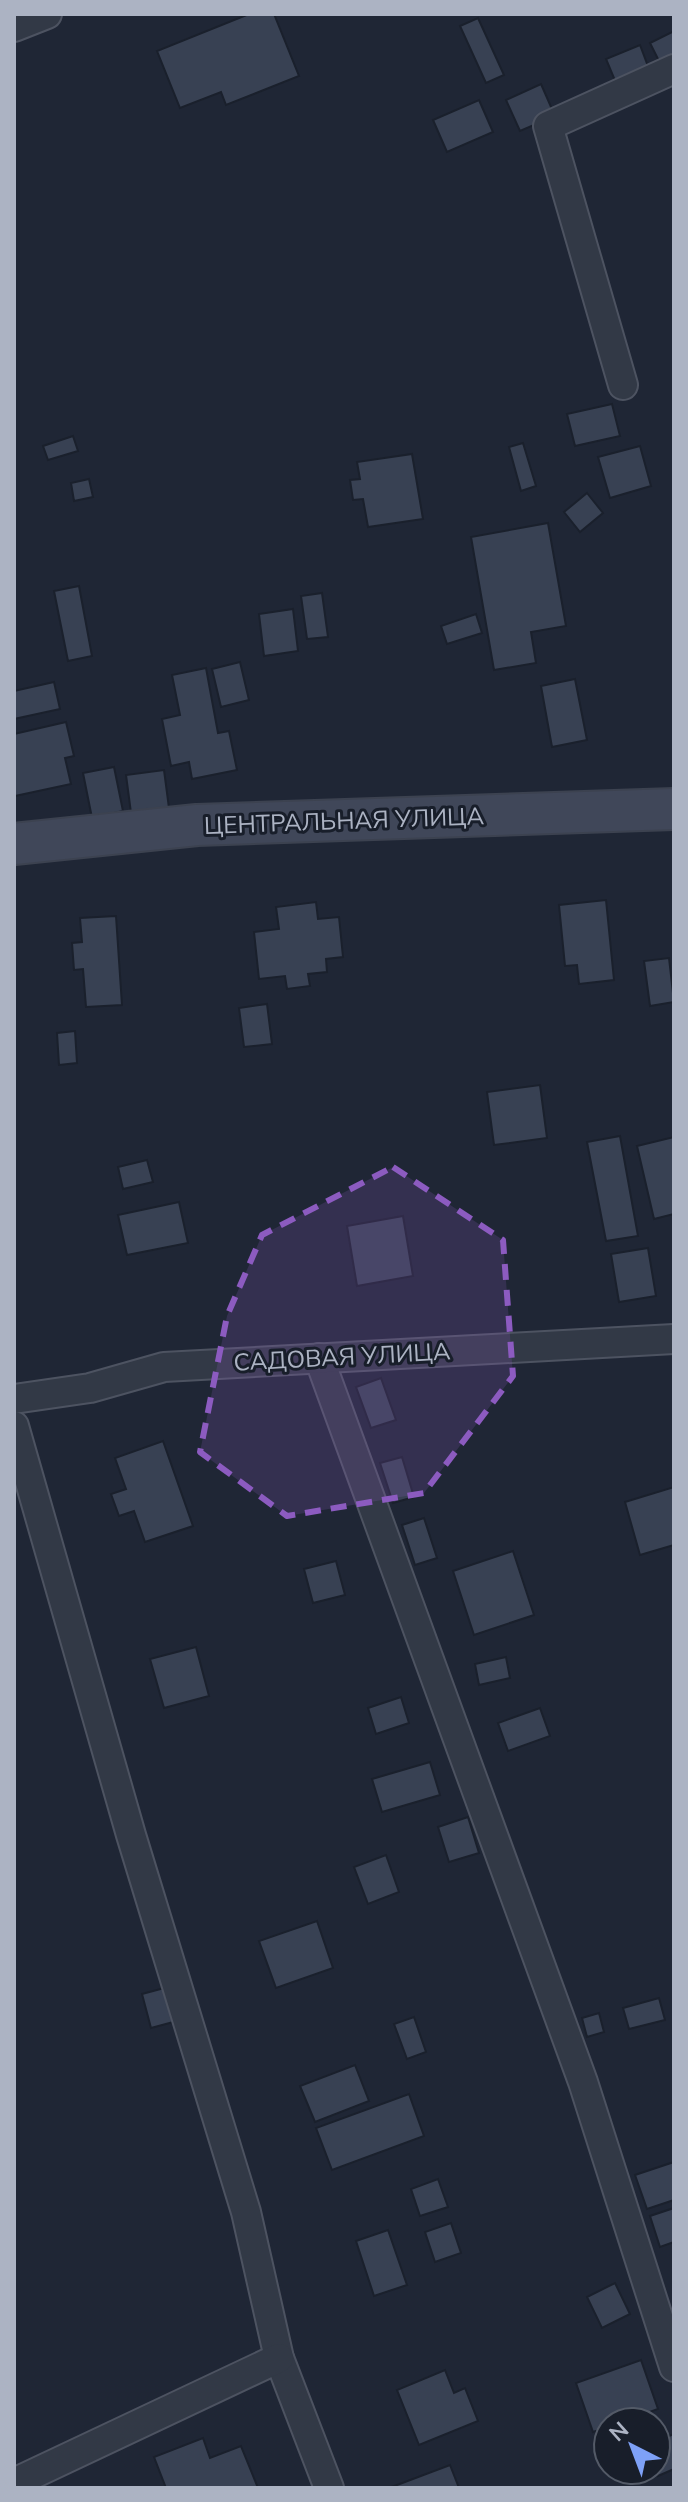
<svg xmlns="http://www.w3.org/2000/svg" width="688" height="2502" font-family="Mulish,sans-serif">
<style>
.building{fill:#384153;stroke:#1a202c;stroke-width:2}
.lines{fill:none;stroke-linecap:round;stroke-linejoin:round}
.minor-casing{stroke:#4d5361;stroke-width:32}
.secondary-casing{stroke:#3c4250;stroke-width:44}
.minor{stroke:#323946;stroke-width:28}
.secondary{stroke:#404759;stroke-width:40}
.marked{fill:#8c5bc0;fill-opacity:0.2;stroke:#8c5bc0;stroke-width:6;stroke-dasharray:16 10;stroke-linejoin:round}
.labels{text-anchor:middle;stroke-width:6;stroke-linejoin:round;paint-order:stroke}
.street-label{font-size:24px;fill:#acb3c3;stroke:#181e2a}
</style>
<rect width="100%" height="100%" fill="#1f2635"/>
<g class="building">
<path d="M249,14h25l25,62 -73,29 -5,-13 -41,16 -23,-57z"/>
<path d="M478,18l26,57 -18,8 -26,-57z"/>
<path d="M674,31v23l-15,7 -9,-18z"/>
<path d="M640,45l9,24 -33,14 -10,-24z"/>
<path d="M541,84l14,32 -35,15 -14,-31z"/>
<path d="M479,100l14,32 -46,20 -14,-32z"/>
<path d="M612,404l8,32 -45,10 -8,-32z"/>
<path d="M73,436l5,15 -30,9 -5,-14z"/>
<path d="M523,443l13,43 -15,5 -12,-44z"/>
<path d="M640,446l11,40 -41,12 -12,-41z"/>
<path d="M412,454l11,65 -55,8 -5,-28 -10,1 -3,-20 10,-1 -3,-17z"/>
<path d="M89,479l4,18 -19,4 -3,-18z"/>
<path d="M587,493l16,20 -23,19 -16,-20z"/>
<path d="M548,523l18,103 -35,6 5,31 -42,7 -23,-133z"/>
<path d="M79,586l13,70 -24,5 -14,-70z"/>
<path d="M322,593l6,44 -21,2 -6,-43z"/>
<path d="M293,609l5,42 -34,5 -5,-42z"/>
<path d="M476,614l6,19 -35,11 -6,-18z"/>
<path d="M240,662l9,38 -28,7 -9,-38z"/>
<path d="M206,668l12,65 11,-2 8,39 -45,9 -3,-17 -18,4 -9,-47 18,-4 -8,-40z"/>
<path d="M575,679l12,61 -35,7 -11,-61z"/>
<path d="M54,682l6,27 -46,10v-28z"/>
<path d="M66,722l8,34 -9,2 6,26 -56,12 -1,-62z"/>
<path d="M114,767l9,44 -31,7 -9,-45z"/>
<path d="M164,770l5,38 -38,5 -5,-38z"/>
<path d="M606,900l8,80 -35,4 -2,-19 -12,1 -6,-61z"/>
<path d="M316,902l2,17 21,-2 4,40 -17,2 1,13 -19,2 2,12 -23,3 -2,-13 -26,3 -5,-47 25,-3 -3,-22z"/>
<path d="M116,916l6,89 -36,2 -3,-38 -9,1 -2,-27 10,-1 -2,-24z"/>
<path d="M669,958l5,44 -24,4 -6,-45z"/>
<path d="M267,1004l5,40 -28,3 -5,-39z"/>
<path d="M75,1031l2,32 -18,2 -2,-32z"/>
<path d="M540,1085l7,53 -53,7 -7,-53z"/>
<path d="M620,1136l18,100 -32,5 -19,-99z"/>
<path d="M674,1137v77l-20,5 -17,-73z"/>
<path d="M147,1160l6,22 -30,7 -5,-22z"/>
<path d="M179,1202l9,41 -61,12 -9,-40z"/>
<path d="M403,1216l10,60 -56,10 -10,-60z"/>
<path d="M648,1248l8,48 -37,6 -8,-48z"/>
<path d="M381,1378l15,42 -25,8 -15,-41z"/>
<path d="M163,1441l30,85 -48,16 -11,-31 -15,5 -8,-22 15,-5 -11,-31z"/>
<path d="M402,1457l12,40 -21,6 -13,-40z"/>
<path d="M674,1487v58l-34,10 -15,-53z"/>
<path d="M424,1518l13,40 -22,7 -13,-40z"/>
<path d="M513,1551l21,64 -60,20 -21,-64z"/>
<path d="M336,1561l9,34 -32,8 -9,-34z"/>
<path d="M196,1647l13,49 -45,12 -14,-49z"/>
<path d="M506,1657l4,21 -31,7 -4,-21z"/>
<path d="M401,1697l8,26 -33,11 -8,-26z"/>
<path d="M540,1708l10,28 -42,15 -10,-28z"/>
<path d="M430,1762l10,33 -58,17 -10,-33z"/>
<path d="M468,1817l11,36 -30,9 -11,-35z"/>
<path d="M386,1855l13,37 -31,12 -14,-37z"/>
<path d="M317,1921l16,47 -57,20 -17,-47z"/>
<path d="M168,1987l9,34 -26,7 -9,-34z"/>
<path d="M659,1998l6,22 -36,9 -6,-21z"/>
<path d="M599,2013l5,19 -17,5 -5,-19z"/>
<path d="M414,2017l12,35 -19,7 -13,-35z"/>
<path d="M355,2065l14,36 -54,21 -15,-36z"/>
<path d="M409,2094l15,42 -92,34 -16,-42z"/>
<path d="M674,2162v38l-27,9 -12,-34z"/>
<path d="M438,2179l10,28 -28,9 -9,-27z"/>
<path d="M674,2208v34l-14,5 -10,-31z"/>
<path d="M451,2223l10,30 -26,9 -10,-30z"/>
<path d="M388,2230l19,55 -33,11 -18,-55z"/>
<path d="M615,2283l15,31 -28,14 -15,-31z"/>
<path d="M641,2360l17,49 -36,13h-14v5l-15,5 -17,-49z"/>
<path d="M445,2370l9,23 11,-5 13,33 -59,24 -22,-55z"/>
<path d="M674,2434v35l-16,7 -2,-35z"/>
<path d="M203,2438l7,20 31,-12 17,42h-92l-12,-31z"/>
<path d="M450,2465l9,23h-70z"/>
</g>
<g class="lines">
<g class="minor-casing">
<g id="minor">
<path d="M14,27l33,-13"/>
<path d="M623,385l-75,-259 126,-57"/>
<path d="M319,1358l264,724 91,285"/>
<path d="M14,1399l76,-11 74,-21 510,-28"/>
<path d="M14,1426l117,409 115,377 33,146 50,130"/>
<path d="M14,2483l265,-125"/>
</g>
</g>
<g class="secondary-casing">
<path id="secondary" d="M14,844l183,-19 477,-16"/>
</g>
<use href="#minor" class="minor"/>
<use href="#secondary" class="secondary"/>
</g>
<path class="marked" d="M393,1167l110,73 10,136 -89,117 -137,23 -87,-64 27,-136 35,-81z"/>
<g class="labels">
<g class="street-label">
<text transform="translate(344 821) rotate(-2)" y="8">ЦЕНТРАЛЬНАЯ УЛИЦА</text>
<text transform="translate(342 1357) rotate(-3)" y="8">САДОВАЯ УЛИЦА</text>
</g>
</g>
<rect width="688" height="2502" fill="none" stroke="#acb3c3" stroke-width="32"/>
<g transform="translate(632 2446) rotate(318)"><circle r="38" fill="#181e2a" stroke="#535a67" stroke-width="2"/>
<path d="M0-6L14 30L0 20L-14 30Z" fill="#7ea1f7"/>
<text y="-12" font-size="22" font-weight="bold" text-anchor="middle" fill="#acb3c3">N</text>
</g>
</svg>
